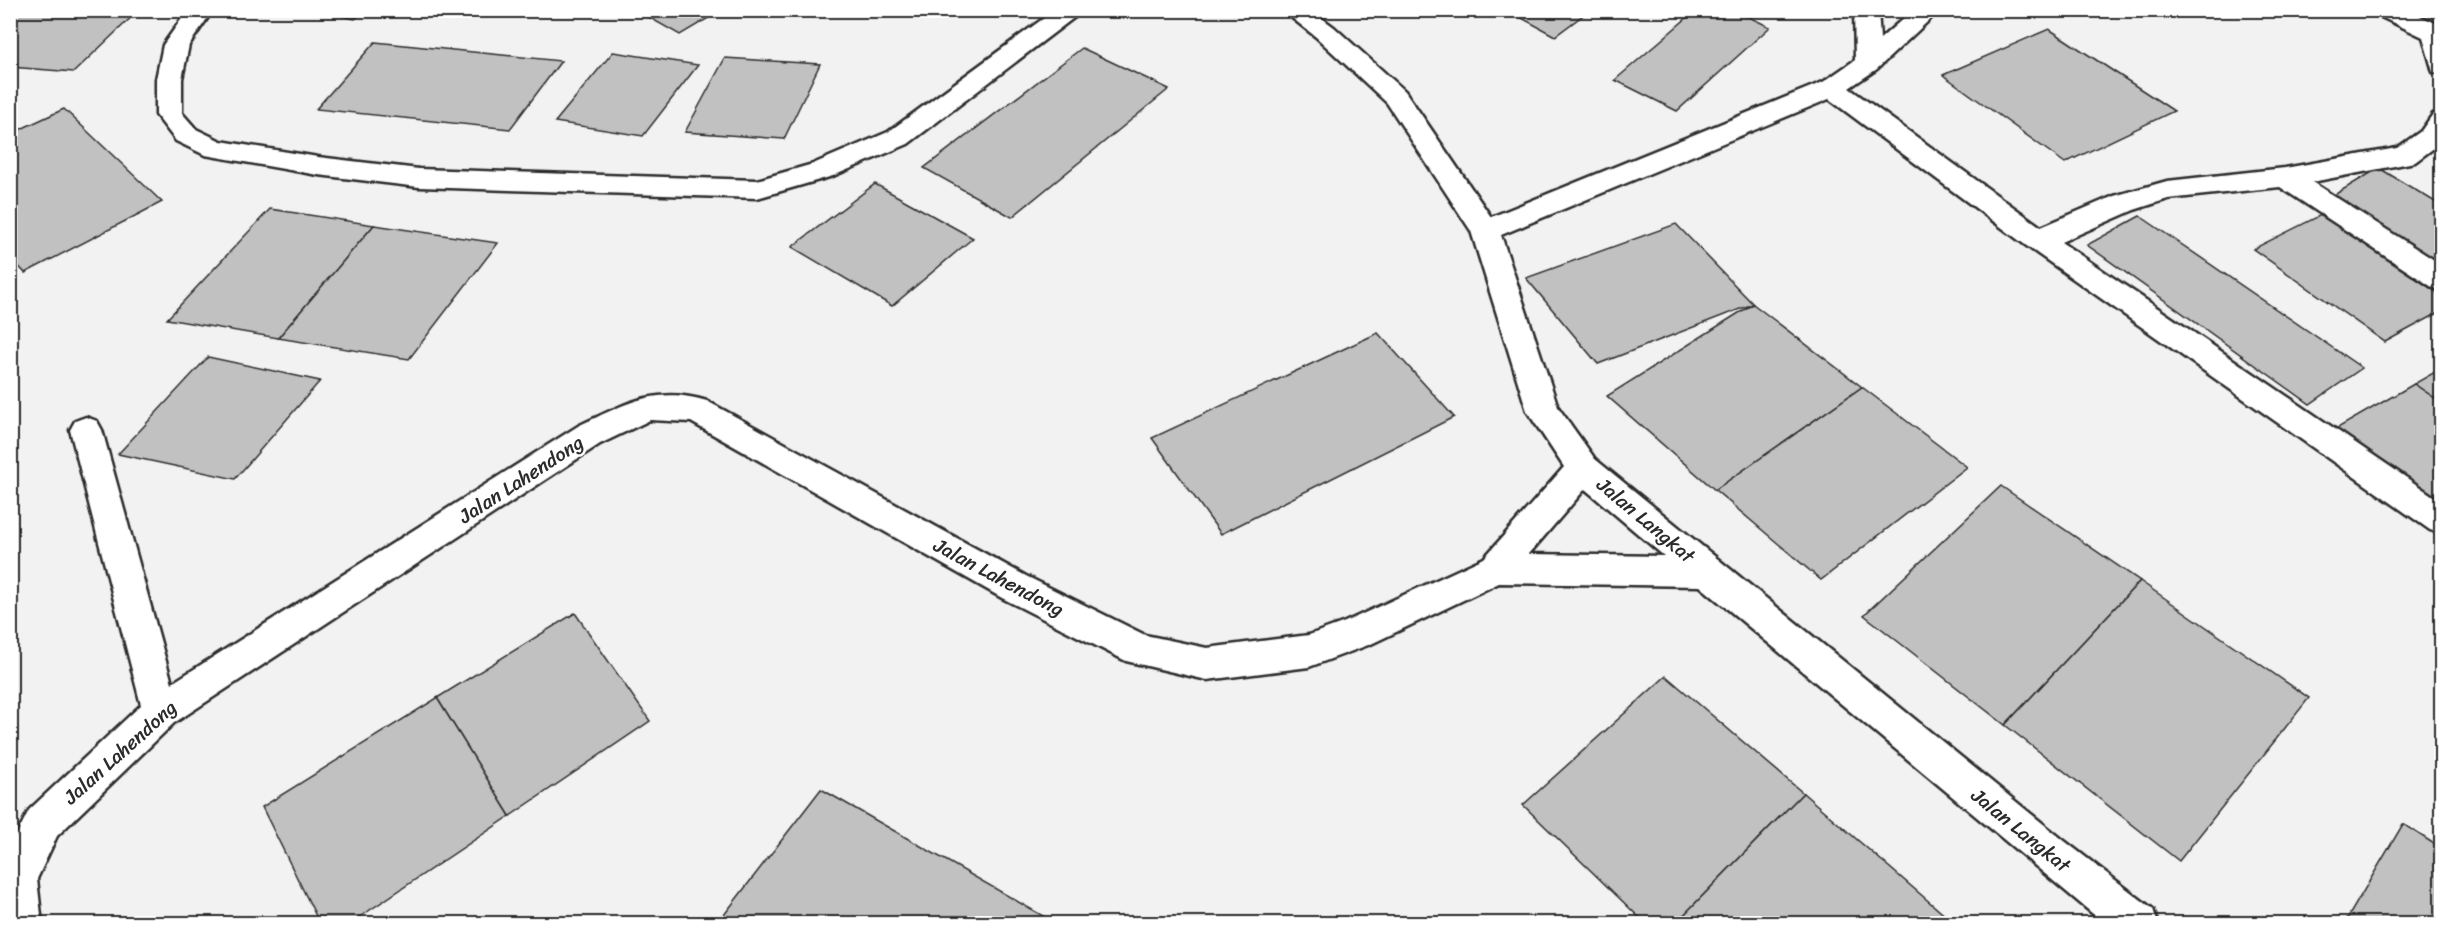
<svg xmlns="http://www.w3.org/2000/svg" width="2452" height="934" font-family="Sriracha,sans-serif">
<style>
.building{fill:#c1c1c1;stroke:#2b2b2b;stroke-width:1.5}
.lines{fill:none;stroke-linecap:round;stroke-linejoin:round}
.street-casing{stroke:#2b2b2b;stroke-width:5}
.street{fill:#fff;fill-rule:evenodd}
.labels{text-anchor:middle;stroke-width:5;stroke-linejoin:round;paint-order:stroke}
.street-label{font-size:20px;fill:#2b2b2b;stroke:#fff}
</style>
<rect width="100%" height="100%" fill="#f2f2f2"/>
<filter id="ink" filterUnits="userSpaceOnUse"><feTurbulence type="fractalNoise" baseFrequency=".0167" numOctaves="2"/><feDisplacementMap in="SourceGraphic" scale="12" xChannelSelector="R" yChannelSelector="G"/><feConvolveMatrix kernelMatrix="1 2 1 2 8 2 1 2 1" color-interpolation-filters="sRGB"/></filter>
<g filter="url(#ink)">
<g class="building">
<path d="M22,10h117l-65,62 -64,-5v-46z"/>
<path d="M310,10h55l-10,9z"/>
<path d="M636,10h86l-42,25z"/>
<path d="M1507,10h83l-35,26z"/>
<path d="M1696,10h38l36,17 -93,84 -62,-31z"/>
<path d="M2412,10h30v15z"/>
<path d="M2049,29l125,82 -109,52 -122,-88z"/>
<path d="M375,42l186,19 -51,68 -194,-20z"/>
<path d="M1082,48l87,41 -157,128 -88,-49z"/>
<path d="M613,52l85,13 -55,71 -88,-14z"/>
<path d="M725,58l95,6 -36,75 -99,-7z"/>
<path d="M64,109l98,93 -137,71 -15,-16v-123z"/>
<path d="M2379,168l63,38v68l-118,-73z"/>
<path d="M875,184l98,54 -81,68 -100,-59z"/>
<path d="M270,209l104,16 -96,113 -111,-19z"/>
<path d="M2321,215l121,81v15l-57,31 -132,-93z"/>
<path d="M2140,216l222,152 -52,36 -223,-159z"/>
<path d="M1676,224l77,80 -155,60 -72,-86z"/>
<path d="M374,225l124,18 -89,116 -131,-21z"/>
<path d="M1753,304l109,83 -147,103 -108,-94z"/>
<path d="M1378,333l76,84 -233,117 -69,-96z"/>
<path d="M208,357l112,24 -85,98 -117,-25z"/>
<path d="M2442,368v35l-28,-19z"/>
<path d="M2414,384l28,19v110l-108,-83z"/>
<path d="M1862,387l105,80 -146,113 -106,-90z"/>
<path d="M2001,486l139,95 -135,144 -141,-110z"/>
<path d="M2140,581l169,117 -130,163 -174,-136z"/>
<path d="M575,613l75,108 -140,95 -73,-118z"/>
<path d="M1666,676l137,117 -128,131h-29l-123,-119z"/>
<path d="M437,698l73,118 -161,108h-29l-58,-117z"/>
<path d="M821,789l236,135h-340z"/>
<path d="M1803,793l152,131h-280z"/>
<path d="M2403,824l39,25v75h-98z"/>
</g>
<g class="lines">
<g class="street-casing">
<g id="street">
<path d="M188,10h25l-24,35 -7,34v34l14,16 25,12 97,16 101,12 338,11 56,-16 75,-32 167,-122h29l-176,134 -75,32 -76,22 -338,-11 -101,-12 -113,-20 -29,-14 -20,-26v-36l7,-34z"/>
<path d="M1282,10h29l23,17 71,64 86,126 332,-135 32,-22 -1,-50h24l2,29 33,-29h27l-63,59 -28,19 192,139 73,-31 53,-15 118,-13 112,-20 24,-17 12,-17 9,-2v30l-27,20 -103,20 130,83v25l-10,-3 -152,-100 -112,12 -34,11 -73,32 381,260v32l-12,-4 -402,-283 -199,-148 -328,136 57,172 37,52 467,380 91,70 5,15h-53l-405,-338 -201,-3 -128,61 -62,23 -102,13 -81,-19 -124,-63 -311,-176 -41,-2 -50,24 -426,279 -117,113 -20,43 5,45h-32v-76l19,-38 112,-105 -71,-275 5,-9 11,-4 11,4 5,9 70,253 406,-257c45,-21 77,-41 129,-25l319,175 119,59 62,13 102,-13 36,-13 139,-64 80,-91 -37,-56 -56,-180 -84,-128 -71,-66zM1585,489l79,67 -135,-2z"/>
<path d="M2374,10h33l35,16v48l-9,-2 -10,-35 -46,-22z"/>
</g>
</g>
<use href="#street" class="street"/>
</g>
</g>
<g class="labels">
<g class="street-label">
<text transform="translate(521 479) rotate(-33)" y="7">Jalan Lahendong</text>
<text transform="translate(1646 520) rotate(40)" y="7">Jalan Langkat</text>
<text transform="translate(999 577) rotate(28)" y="7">Jalan Lahendong</text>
<text transform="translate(120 752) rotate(-42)" y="7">Jalan Lahendong</text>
<text transform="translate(2021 830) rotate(39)" y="7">Jalan Langkat</text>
</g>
</g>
<rect width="2452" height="934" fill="none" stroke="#fff" stroke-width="36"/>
<rect x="18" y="18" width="2416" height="898" fill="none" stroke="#2b2b2b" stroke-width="2" filter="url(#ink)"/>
</svg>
